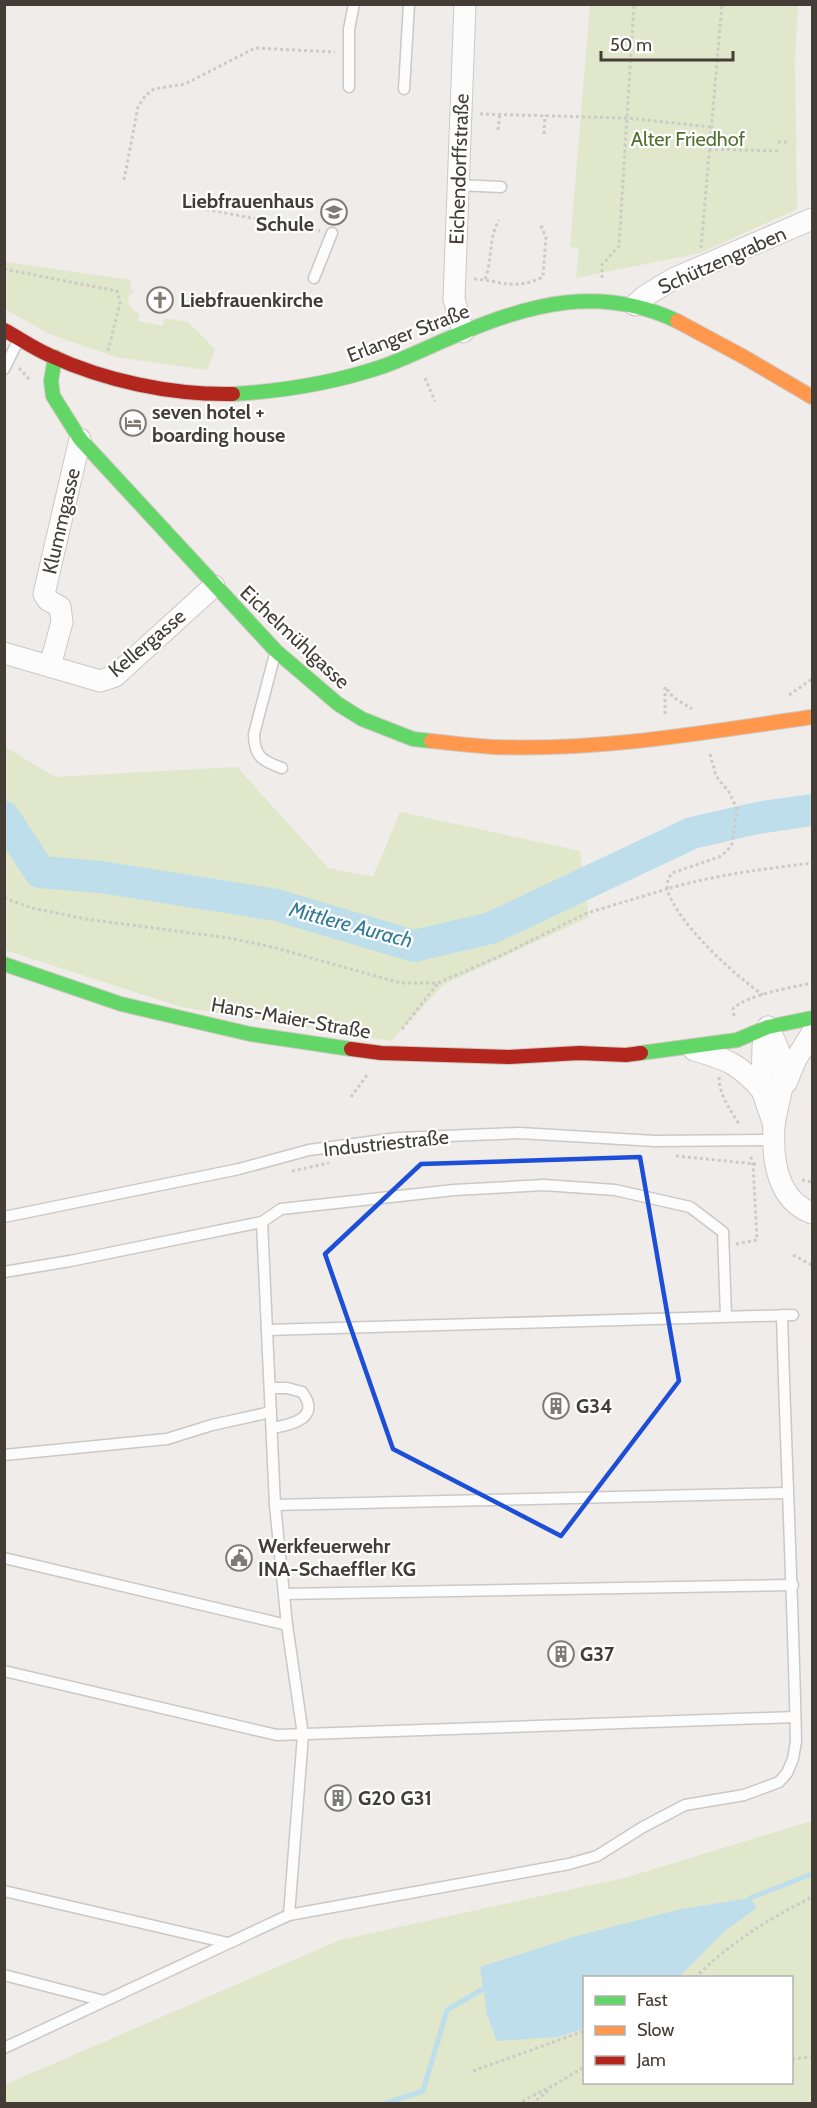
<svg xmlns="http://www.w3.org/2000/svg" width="817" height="2108" font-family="Cabin,sans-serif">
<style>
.green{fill:#e0e7cb;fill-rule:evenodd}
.water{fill:#bddeea}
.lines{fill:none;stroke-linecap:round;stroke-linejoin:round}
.stream{stroke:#bddeea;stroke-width:5}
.river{stroke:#bddeea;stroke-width:32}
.lane-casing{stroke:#cbc8c5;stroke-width:13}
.street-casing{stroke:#cbc8c5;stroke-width:23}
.fast-casing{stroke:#cec8c0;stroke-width:16}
.slow-casing{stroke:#cec8c0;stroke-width:16}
.jam-casing{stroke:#cec8c0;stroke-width:16}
.path{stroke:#cdcac7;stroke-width:3;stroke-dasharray:3 3;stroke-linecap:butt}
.lane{stroke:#fdfcfc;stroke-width:10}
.street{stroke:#fdfcfc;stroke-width:21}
.fast{stroke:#63d668;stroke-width:14}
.slow{stroke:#ff974d;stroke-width:14}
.jam{stroke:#b3261e;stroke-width:14}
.marked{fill:none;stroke:#1d4ed8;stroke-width:4.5;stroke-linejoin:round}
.labels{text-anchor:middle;stroke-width:4.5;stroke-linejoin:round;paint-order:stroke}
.park-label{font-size:20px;fill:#51712e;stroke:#fff}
.street-label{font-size:20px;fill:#443d36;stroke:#fff}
.poi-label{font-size:20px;font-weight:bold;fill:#443d36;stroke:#fff;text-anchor:start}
.water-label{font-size:21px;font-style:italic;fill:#347c98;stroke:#fff}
</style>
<rect width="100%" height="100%" fill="#efece9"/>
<g class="green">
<path d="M590,5h208l-3,55 2,149 -97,44 -124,25 3,-30 -9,-1z"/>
<path d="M5,262l126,18 -1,9 5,2 -6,4 -1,9 6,7 6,3 -2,7 25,5 1,-8 24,4 27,27 -8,21 -91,-13 -67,-23 -44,-25z"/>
<path d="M5,747l50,30 182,-10 91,101 45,9 27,-65 180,39 9,66 -146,68 -52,56 -210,-34 -176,-57z"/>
<path d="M812,1821v282l-807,1 -1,-19 336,-145 288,-63zM757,1908l-31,22 -47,47 113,1v104h-208v-53l-26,8 -78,-70 89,-29z"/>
</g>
<path class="water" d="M750,1898l7,10 -31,22 -47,47 -95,1v51l-26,8 -61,4 -10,-26 -7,-48 89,-29 108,-28z"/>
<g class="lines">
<g class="stream">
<path d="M750,1898l62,-24"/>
<path d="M383,2104l40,-13 24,-81 36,-21"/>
</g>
<path class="river" d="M4,817l36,55 61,5 175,28 138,41 77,-18 201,-95 65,-15 55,-8"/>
<g class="lane-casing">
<g id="lane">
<path d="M349,87v-58l5,-25"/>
<path d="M404,89l5,-85"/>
<path d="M458,185l43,2"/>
<path d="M314,278l18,-45"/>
<path d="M4,369l15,-30"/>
<path d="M275,654l-21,80c0,22 8,27 28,34"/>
<path d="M4,1217l235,-48 70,-19 89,-12 121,-5 136,8 119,-1"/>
<path d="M4,1272l66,-11 192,-39"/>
<path d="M726,1316l-3,-84 -33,-25 -75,-17 -71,-5 -90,5 -173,19 -19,13 13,283 512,-12"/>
<path d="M267,1330l526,-15"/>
<path d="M270,1388h17l15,4c20,26 -11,33 -30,36"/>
<path d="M4,1455l163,-16 45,-14 59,-13"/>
<path d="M4,1558l283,67 -12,-120"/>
<path d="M284,1594l509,-9"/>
<path d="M287,1625l16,110 -14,180 280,-51 28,-8 46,-29 42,-22 59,-10 35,-13 8,-9 6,-14 3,-18c-3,-142 -10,-284 -14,-426"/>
<path d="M4,1671l273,64 518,-18"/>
<path d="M4,1891l224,52"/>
<path d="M4,1975l100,26"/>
<path d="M4,2048l285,-133"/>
</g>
</g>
<g class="street-casing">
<g id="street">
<path d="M635,305l10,-9 28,-17 139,-60"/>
<path d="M463,332l-9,-33 11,-295"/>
<path d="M4,653l96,28 15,-5 99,-90"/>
<path d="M50,666l12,-44 -2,-15 -12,-7 -4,-6 36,-155"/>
<path d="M768,1027c6,13 13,25 15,39 2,21 -7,40 -9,60 -2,33 3,74 38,87"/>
<path d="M768,1027l-5,19 -1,44 12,35"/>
<path d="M694,1050c33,9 45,14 68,40"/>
<path d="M786,1083l10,-24 16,-26"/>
</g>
</g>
<g class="fast-casing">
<g id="fast">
<path d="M55,357l-4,24 2,15 27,43 196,212 62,53 24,15 51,20 18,2"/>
<path d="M233,394c51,-3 100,-11 148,-27 26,-9 51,-22 76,-32 73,-32 145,-50 220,-14"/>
<path d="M4,964l117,40 129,30 101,15"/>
<path d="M641,1053l96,-13 31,-13 44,-9"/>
</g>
</g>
<g class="slow-casing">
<g id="slow">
<path d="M677,321l67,36 68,40"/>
<path d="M431,741c21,2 43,5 64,6 106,4 212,-15 317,-30"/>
</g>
</g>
<g class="jam-casing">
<g id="jam">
<path d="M4,330c15,8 29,18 45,25 56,26 122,40 184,39"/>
<path d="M351,1049l30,4 128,4 70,-4 47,2 15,-2"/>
</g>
</g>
<g class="path">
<path d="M480,114l147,4 84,9"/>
<path d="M498,130l2,-16"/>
<path d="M544,134l1,-19"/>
<path d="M778,142h12"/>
<path d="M709,149l69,2"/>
<path d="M124,180l14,-73 7,-11 9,-7 31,-5 70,-36 80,4"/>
<path d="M183,205l137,26"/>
<path d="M701,248l21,-244"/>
<path d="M4,269l113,22 3,12 -12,48"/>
<path d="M602,278v-13l17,-19 15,-242"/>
<path d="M474,279c30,2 39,12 69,-2l3,-39 -6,-15"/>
<path d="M485,279c8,-20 3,-40 14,-59"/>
<path d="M19,368l10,11"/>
<path d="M425,378l10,23"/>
<path d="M789,695l23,-16"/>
<path d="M665,714v-27l8,10 19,12"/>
<path d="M710,754l6,22 13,16 8,17 -5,35 -5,7 -8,6 -47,16 -4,6 -1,10c48,-14 96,-20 145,-26"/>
<path d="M4,898l28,10 54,11 143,19 43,9 129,36h37l62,-27 87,-43 80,-24c11,35 65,84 96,106"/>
<path d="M734,1016l-1,-7c12,-14 61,-22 79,-26"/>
<path d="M402,1029l36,-46"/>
<path d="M719,1077c0,19 12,33 21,49"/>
<path d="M351,1097l16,-22"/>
<path d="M676,1156l80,8"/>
<path d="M292,1171l37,-8"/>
<path d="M802,1180l10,2"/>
<path d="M736,1244l21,-4 -4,-76 -3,-10"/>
<path d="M793,1255l19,10"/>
<path d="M695,1978c34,-35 74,-59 117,-81"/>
<path d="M792,2059l20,-2"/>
<path d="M473,2071l111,-40"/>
<path d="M517,2104l39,-20 28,-17"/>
<path d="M532,2104l18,-15"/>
</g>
<use href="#lane" class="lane"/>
<use href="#street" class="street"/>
<use href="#fast" class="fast"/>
<use href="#slow" class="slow"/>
<use href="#jam" class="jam"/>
</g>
<path class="marked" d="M640,1157l39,224 -118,155 -168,-87 -68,-195 96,-90z"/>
<defs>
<g id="school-ring" transform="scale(1.35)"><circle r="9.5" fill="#fff" stroke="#807a75" stroke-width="1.5"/><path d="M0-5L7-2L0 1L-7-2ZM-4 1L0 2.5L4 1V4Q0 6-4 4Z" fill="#807a75"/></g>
<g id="church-ring" transform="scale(1.35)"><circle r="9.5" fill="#fff" stroke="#807a75" stroke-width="1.5"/><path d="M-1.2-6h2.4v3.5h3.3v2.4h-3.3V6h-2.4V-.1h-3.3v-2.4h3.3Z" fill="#807a75"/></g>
<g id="hotel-ring" transform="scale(1.35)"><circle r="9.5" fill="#fff" stroke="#807a75" stroke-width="1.5"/><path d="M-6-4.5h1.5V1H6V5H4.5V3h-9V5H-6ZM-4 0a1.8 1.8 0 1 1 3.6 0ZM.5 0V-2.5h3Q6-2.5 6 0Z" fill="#807a75"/></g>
<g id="building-ring" transform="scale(1.35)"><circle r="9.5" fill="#fff" stroke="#807a75" stroke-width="1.5"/><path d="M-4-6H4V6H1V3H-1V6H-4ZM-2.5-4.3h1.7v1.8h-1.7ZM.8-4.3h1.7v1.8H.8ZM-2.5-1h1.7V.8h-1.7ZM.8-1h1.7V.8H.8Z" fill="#807a75"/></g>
<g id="civic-ring" transform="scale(1.35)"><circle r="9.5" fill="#fff" stroke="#807a75" stroke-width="1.5"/><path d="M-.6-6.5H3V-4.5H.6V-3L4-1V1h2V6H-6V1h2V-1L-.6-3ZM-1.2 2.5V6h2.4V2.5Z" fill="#807a75"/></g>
</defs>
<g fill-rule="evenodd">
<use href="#school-ring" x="334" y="212"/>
<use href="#church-ring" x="160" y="300"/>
<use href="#hotel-ring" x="133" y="423"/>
<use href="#building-ring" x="556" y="1406"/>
<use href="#civic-ring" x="239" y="1558"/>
<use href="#building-ring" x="561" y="1654"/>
<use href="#building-ring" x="338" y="1798"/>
</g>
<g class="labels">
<g class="park-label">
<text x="688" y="146">Alter Friedhof</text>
</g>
<g class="street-label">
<text transform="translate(459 169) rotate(-88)" y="7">Eichendorffstraße</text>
<text transform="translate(722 260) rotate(-24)" y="7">Schützengraben</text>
<text transform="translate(408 333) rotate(-21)" y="7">Erlanger Straße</text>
<text transform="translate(61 521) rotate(-77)" y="7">Klummgasse</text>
<text transform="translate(295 637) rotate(43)" y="7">Eichelmühlgasse</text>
<text transform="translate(147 643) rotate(-40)" y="7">Kellergasse</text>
<text transform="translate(291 1018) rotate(10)" y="7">Hans-Maier-Straße</text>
<text transform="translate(386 1143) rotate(-6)" y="7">Industriestraße</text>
</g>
<g class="poi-label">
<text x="314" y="208" text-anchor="end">Liebfrauenhaus<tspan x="314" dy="23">Schule</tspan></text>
<text x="180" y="307">Liebfrauenkirche</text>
<text x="152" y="419">seven hotel +<tspan x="152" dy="23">boarding house</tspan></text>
<text x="576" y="1413">G34</text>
<text x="258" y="1553">Werkfeuerwehr<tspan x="258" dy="23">INA-Schaeffler KG</tspan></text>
<text x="580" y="1661">G37</text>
<text x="358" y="1805">G20 G31</text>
</g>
<g class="water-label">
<text transform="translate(351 925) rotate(15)" y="7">Mittlere Aurach</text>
</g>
</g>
<rect width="817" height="2108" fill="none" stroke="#443d36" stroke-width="12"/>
<rect x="583" y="1976" width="210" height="108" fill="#ffffff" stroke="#b4b1af" stroke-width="1.5"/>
<rect x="595" y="1996" width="30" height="9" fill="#63d668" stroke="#b4b1af" stroke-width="1.5"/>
<text x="637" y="2006" font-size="18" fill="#443d36">Fast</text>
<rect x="595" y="2026" width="30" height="9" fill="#ff974d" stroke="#b4b1af" stroke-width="1.5"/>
<text x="637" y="2036" font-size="18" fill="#443d36">Slow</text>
<rect x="595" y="2056" width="30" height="9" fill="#b3261e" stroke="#b4b1af" stroke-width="1.5"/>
<text x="637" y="2066" font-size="18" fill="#443d36">Jam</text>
<path d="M601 51v9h132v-9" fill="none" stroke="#443d36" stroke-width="3"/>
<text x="610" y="51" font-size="18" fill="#443d36" stroke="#ffffff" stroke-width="4.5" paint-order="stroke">50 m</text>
</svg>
